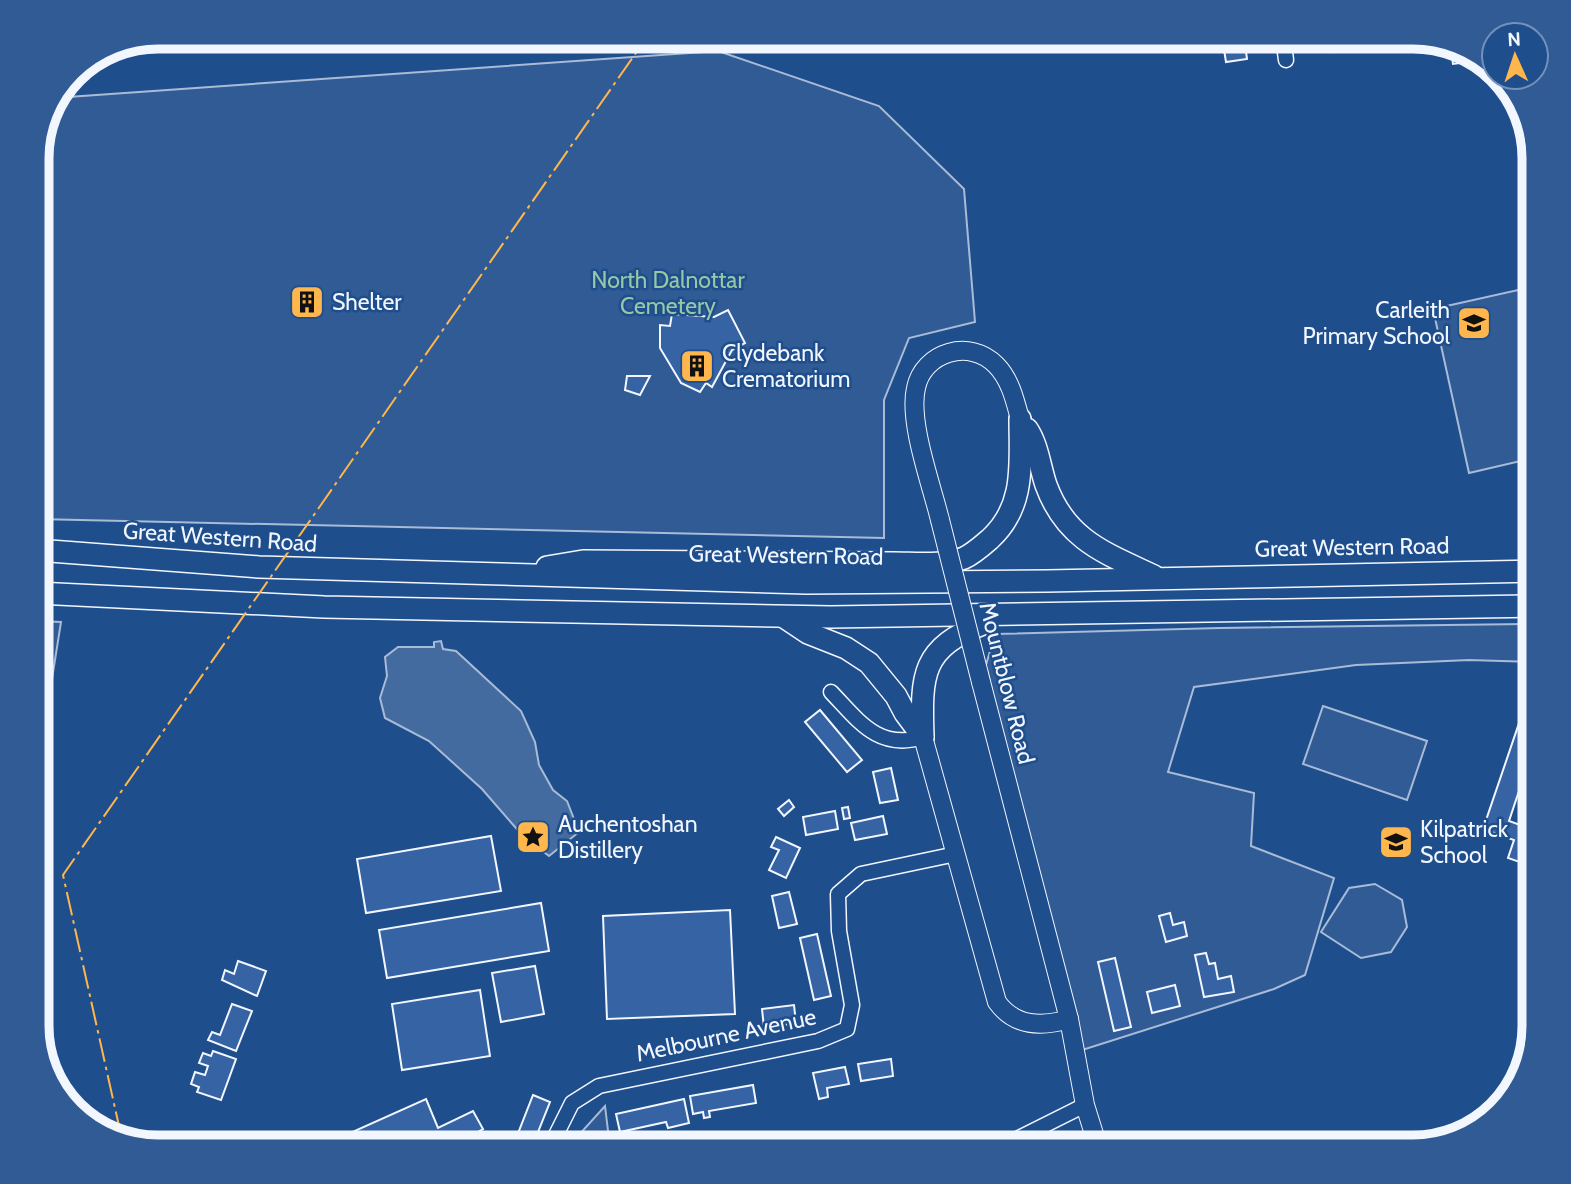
<svg xmlns="http://www.w3.org/2000/svg" width="1571" height="1184" font-family="Cabin,sans-serif">
<style>
.green{fill:#305b95;stroke:#a8bbd7;stroke-width:2}
.water{fill:#446ba0;stroke:#a8bbd7;stroke-width:2}
.building{fill:#3563a3;stroke:#f2f6ff;stroke-width:2}
.lines{fill:none;stroke-linecap:round;stroke-linejoin:round}
.minor-casing{stroke:#f2f6ff;stroke-width:17}
.tertiary-casing{stroke:#f2f6ff;stroke-width:20}
.primary-casing{stroke:#f2f6ff;stroke-width:24}
.minor{stroke:#1f4e8c;stroke-width:14}
.tertiary{stroke:#1f4e8c;stroke-width:18}
.primary{stroke:#1f4e8c;stroke-width:21}
.tertiary-bridge-casing{stroke:#f2f6ff;stroke-width:20;stroke-linecap:butt}
.tertiary-bridge{stroke:#1f4e8c;stroke-width:18}
.power{stroke:#ffb74d;stroke-width:2;stroke-dasharray:24 5 3.5 5;stroke-linecap:butt}
.labels{text-anchor:middle;stroke-width:5;stroke-linejoin:round;paint-order:stroke}
.park-label{font-size:23px;fill:#97c8a6;stroke:#1f4e8c}
.poi-label{font-size:23px;fill:#f2f6ff;stroke:#1f4e8c;text-anchor:start}
.street-label{font-size:23px;fill:#f2f6ff;stroke:#1f4e8c}
.rim{fill:none;stroke:#f2f6ff;stroke-width:9}
</style>
<rect width="100%" height="100%" fill="#1f4e8c"/>
<g class="green">
<path d="M718,51l161,55 85,83 11,133 -66,16 -25,62v138l-847,-19v-370l12,-45 5,-6z"/>
<path d="M1532,287l2,12v159l-65,15 -36,-164z"/>
<path d="M37,621l24,1 -24,152z"/>
<path d="M1534,624v38l-65,-2 -113,5 -162,22 -26,85 86,21 -3,53 83,32 -29,97 -31,14 -198,63 -95,-370 14,-48 225,-6z"/>
<path d="M1323,706l104,35 -20,59 -104,-36z"/>
<path d="M1375,884l27,16 5,27 -16,25 -30,6 -40,-26 28,-44z"/>
<path d="M605,1106l5,41h-37l4,-10z"/>
</g>
<path class="water" d="M441,641l2,8 13,2 65,60 14,31 4,23 14,25 14,11 12,31 -30,24 -27,-21 -40,-46 -53,-48 -44,-23 -5,-20 7,-22 -2,-19 13,-10h36v-5z"/>
<g class="building">
<path d="M1222,37h22l3,22 -21,3z"/>
<path d="M1332,37h22l2,12 -22,3z"/>
<path d="M1395,37h19l2,1 -21,2z"/>
<path d="M1451,50l17,6 1,6 -16,2z"/>
<path d="M1474,57l13,5 1,1h-4l1,3 -10,2z"/>
<path d="M314,296l-3,12 -13,2 4,-13z"/>
<path d="M728,310l17,33 -13,7 -20,37 -6,-4 -6,9 -19,-9 -21,-35v-23l10,1 2,-12 42,3z"/>
<path d="M627,376h23l-10,19 -15,-5z"/>
<path d="M1532,685l2,1v110l-15,-5 -10,30 25,9v37l-26,-9 6,-18 -31,-11z"/>
<path d="M820,710l42,50 -15,12 -42,-50z"/>
<path d="M891,768l7,32 -18,3 -7,-31z"/>
<path d="M789,800l5,7 -10,9 -6,-7z"/>
<path d="M848,807l2,11 -6,1 -2,-11z"/>
<path d="M835,811l3,18 -32,6 -3,-18z"/>
<path d="M883,816l4,18 -32,6 -4,-17z"/>
<path d="M491,836l10,55 -135,22 -9,-54z"/>
<path d="M776,837l24,11 -14,30 -17,-8 10,-20 -8,-3z"/>
<path d="M789,892l8,32 -18,4 -7,-32z"/>
<path d="M541,903l8,48 -162,27 -8,-48z"/>
<path d="M730,910l5,104 -128,5 -4,-103z"/>
<path d="M1170,913l3,12 11,-3 3,14 -21,6 -7,-26z"/>
<path d="M817,934l14,62 -17,4 -14,-62z"/>
<path d="M1206,953l3,11 6,-1 3,16 13,-3 3,16 -30,5 -9,-42z"/>
<path d="M1115,958l16,69 -17,4 -16,-69z"/>
<path d="M238,961l28,10 -9,25 -35,-16 3,-10 9,4z"/>
<path d="M535,966l9,48 -43,8 -9,-49z"/>
<path d="M1175,985l5,21 -28,7 -5,-21z"/>
<path d="M480,990l10,66 -88,14 -10,-66z"/>
<path d="M232,1004l20,7 -16,40 -28,-11 4,-8 8,3z"/>
<path d="M794,1005l2,18 -32,5 -2,-19z"/>
<path d="M213,1051l23,8 -15,41 -24,-8 2,-5 -8,-3 4,-12 10,3 3,-9 -9,-3 4,-10 8,3z"/>
<path d="M891,1059l2,17 -32,5 -3,-17z"/>
<path d="M845,1067l4,17 -22,4 1,9 -9,2 -6,-26z"/>
<path d="M753,1085l3,18 -47,8 1,6 -6,1 -1,-6 -10,2 -3,-18z"/>
<path d="M533,1095l17,7 -16,40 -17,-6z"/>
<path d="M426,1099l12,29 35,-17 10,18 -32,18h-43l-3,-6 -14,6 -81,-1 35,-14 1,3z"/>
<path d="M684,1099l5,24 -21,5 -2,-6 -46,10 -4,-18z"/>
<path d="M1069,1133l8,10 -5,4h-20z"/>
</g>
<g class="lines">
<g class="minor-casing">
<g id="minor">
<path d="M1283,37l3,23"/>
<path d="M831,692c27,28 47,59 92,45"/>
<path d="M550,1147l22,-44 27,-17 219,-45 29,-12 5,-24 -13,-74 -1,-37 23,-20 95,-20"/>
<path d="M1001,1147l84,-42"/>
</g>
</g>
<g class="tertiary-casing">
<g id="tertiary">
<path d="M940,520c-8,-34 -32,-98 -24,-132 7,-36 54,-50 80,-23 14,14 19,35 24,54"/>
<path d="M981,682l88,337 16,86 13,42"/>
<path d="M923,737l74,265c18,25 45,25 72,17"/>
</g>
</g>
<g class="primary-casing">
<g id="primary">
<path d="M1027,429c11,16 13,39 19,56 20,55 59,68 108,91"/>
<path d="M37,550l222,17 547,16 241,-2 487,-10"/>
<path d="M547,567l36,-6 311,2c22,0 49,3 70,-5 9,-4 18,-12 26,-19 36,-33 30,-76 30,-120"/>
<path d="M37,593l287,14 507,10 703,-11"/>
<path d="M784,617l24,16 38,15 23,15 27,33 9,17 18,24"/>
<path d="M923,737c-2,-63 -2,-89 62,-114"/>
</g>
</g>
<use href="#minor" class="minor"/>
<use href="#tertiary" class="tertiary"/>
<use href="#primary" class="primary"/>
<g class="tertiary-bridge-casing">
<path id="tertiary-bridge" d="M940,520l41,162"/>
</g>
<use href="#tertiary-bridge" class="tertiary-bridge"/>
<path class="power" d="M121,1135l-58,-260 584,-838"/>
</g>
<defs>
<g id="building-square" transform="scale(1.75)"><rect x="-9" y="-9" width="18" height="18" rx="4" fill="#ffb74d" stroke="#1f4e8c"/><path d="M-4-6H4V6H1V3H-1V6H-4ZM-2.5-4.3h1.7v1.8h-1.7ZM.8-4.3h1.7v1.8H.8ZM-2.5-1h1.7V.8h-1.7ZM.8-1h1.7V.8H.8Z" fill="#111"/></g>
<g id="school-square" transform="scale(1.75)"><rect x="-9" y="-9" width="18" height="18" rx="4" fill="#ffb74d" stroke="#1f4e8c"/><path d="M0-5L7-2L0 1L-7-2ZM-4 1L0 2.5L4 1V4Q0 6-4 4Z" fill="#111"/></g>
<g id="sight-square" transform="scale(1.75)"><rect x="-9" y="-9" width="18" height="18" rx="4" fill="#ffb74d" stroke="#1f4e8c"/><path d="M0-6L1.8-2.2L6-1.7L2.9 1.2L3.7 5.4L0 3.3L-3.7 5.4L-2.9 1.2L-6-1.7L-1.8-2.2Z" fill="#111"/></g>
</defs>
<g fill-rule="evenodd">
<use href="#building-square" x="307" y="302"/>
<use href="#school-square" x="1474" y="323"/>
<use href="#building-square" x="697" y="366"/>
<use href="#sight-square" x="533" y="837"/>
<use href="#school-square" x="1396" y="842"/>
</g>
<g class="labels">
<g class="park-label">
<text x="668" y="288">North Dalnottar<tspan x="668" dy="26">Cemetery</tspan></text>
</g>
<g class="poi-label">
<text x="332" y="310">Shelter</text>
<text x="1450" y="318" text-anchor="end">Carleith<tspan x="1450" dy="26">Primary School</tspan></text>
<text x="722" y="361">Clydebank<tspan x="722" dy="26">Crematorium</tspan></text>
<text x="558" y="832">Auchentoshan<tspan x="558" dy="26">Distillery</tspan></text>
<text x="1420" y="837">Kilpatrick<tspan x="1420" dy="26">School</tspan></text>
</g>
<g class="street-label">
<text transform="translate(220 537) rotate(4)" y="8">Great Western Road</text>
<text transform="translate(1352 547) rotate(-1)" y="8">Great Western Road</text>
<text transform="translate(786 555) rotate(1)" y="8">Great Western Road</text>
<text transform="translate(1007 683) rotate(76)" y="8">Mountblow Road</text>
<text transform="translate(726 1035) rotate(-12)" y="8">Melbourne Avenue</text>
</g>
</g>
<path d="M0 0H1571V1184H0ZM158 49H1413A109 109 0 0 1 1522 158V1026A109 109 0 0 1 1413 1135H158A109 109 0 0 1 49 1026V158A109 109 0 0 1 158 49Z" fill="#305b95" fill-rule="evenodd"/>
<path class="rim" d="M158 49H1413A109 109 0 0 1 1522 158V1026A109 109 0 0 1 1413 1135H158A109 109 0 0 1 49 1026V158A109 109 0 0 1 158 49Z"/>
<g transform="translate(1515 56) rotate(357)"><circle r="33" fill="#1f4e8c" stroke="#7391ba" stroke-width="2"/>
<path d="M0-5L12 26L0 18L-12 26Z" fill="#ffb74d"/>
<text y="-10" font-size="19" font-weight="bold" text-anchor="middle" fill="#f2f6ff">N</text>
</g>
</svg>
